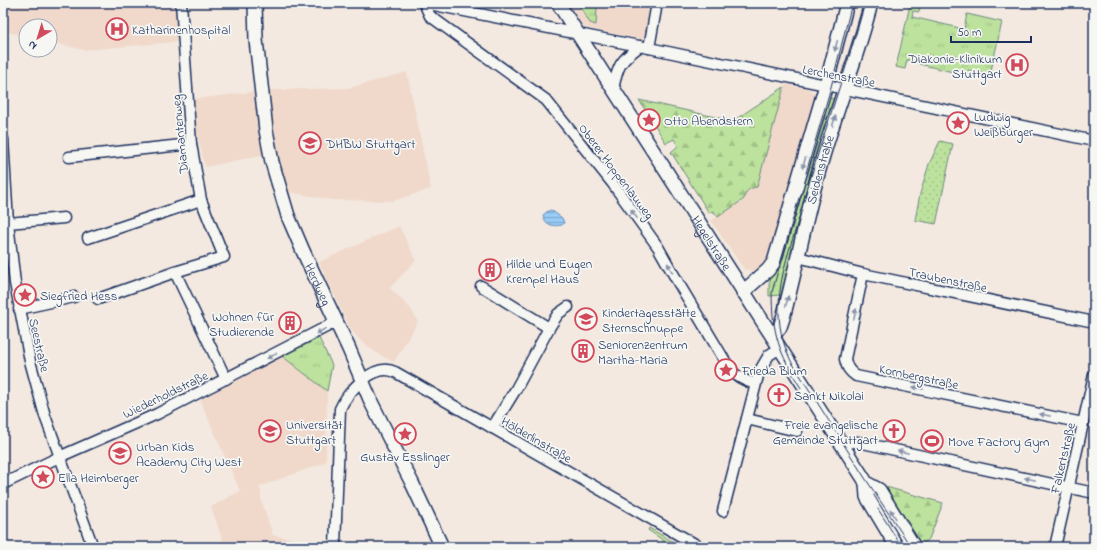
<svg xmlns="http://www.w3.org/2000/svg" width="1097" height="550" font-family="'Indie Flower',sans-serif">
<style>
.built{fill:#f0d9cb}
.grass{fill:url(#grass-tufts);stroke:#6c887e}
.forest{fill:url(#forest-firs);stroke:#6c887e}
.park{fill:url(#park-dots);stroke:#6c887e}
.water{fill:url(#water-rules);stroke:#678dba}
.lines{fill:none;stroke-linecap:round;stroke-linejoin:round}
.minor-casing{stroke:#1b2f5e;stroke-width:13}
.tertiary-casing{stroke:#1b2f5e;stroke-width:16}
.minor{stroke:#f6f6f2;stroke-width:10}
.tertiary{stroke:#f6f6f2;stroke-width:13}
.tram{stroke:#1b2f5e;stroke-width:1}
.oneway{fill:#8892a8}
.labels{text-anchor:middle;stroke-width:3.5;stroke-linejoin:round;paint-order:stroke}
.poi-label{font-size:13px;fill:#1b2f5e;stroke:#f6f6f2;text-anchor:start}
.street-label{font-size:13px;fill:#1b2f5e;stroke:#f6f6f2}
</style>
<defs>
<pattern id="grass-tufts" width="24" height="20" patternUnits="userSpaceOnUse"><rect width="24" height="20" fill="#bde29d"/><path d="M3 7l-1-3M5 7V3M7 7l1-3M15 17l-1-3M17 17v-4M19 17l1-3" fill="none" stroke="#a2c28a"/></pattern>
<pattern id="forest-firs" width="22" height="20" patternUnits="userSpaceOnUse"><rect width="22" height="20" fill="#bde29d"/><path d="M5 1l3.5 6h-7zM16 11l3.5 6h-7z" fill="#a2c28a"/></pattern>
<pattern id="park-dots" width="8" height="8" patternUnits="userSpaceOnUse"><rect width="8" height="8" fill="#bde29d"/><path d="M2 2h.1M6 6h.1" fill="none" stroke="#a2c28a" stroke-width="1.8" stroke-linecap="round"/></pattern>
<pattern id="water-rules" width="6" height="5" patternUnits="userSpaceOnUse"><rect width="6" height="5" fill="#99ccf7"/><path d="M0 2.5h6" fill="none" stroke="#7ca6cb"/></pattern>
</defs>
<rect width="100%" height="100%" fill="#f3e9e0"/>
<filter id="ink" filterUnits="userSpaceOnUse"><feTurbulence type="fractalNoise" baseFrequency=".025" numOctaves="2"/><feDisplacementMap in="SourceGraphic" scale="8" xChannelSelector="R" yChannelSelector="G"/><feConvolveMatrix kernelMatrix="1 2 1 2 8 2 1 2 1" color-interpolation-filters="sRGB"/></filter>
<g filter="url(#ink)">
<g class="built">
<path d="M5,3h177l4,38 -102,9 -34,-8v-16h-24v10l-18,-4z"/>
<path d="M568,3h86l-7,32 -6,4 -55,-11 -4,-3z"/>
<path d="M407,72l24,117 -38,12 -62,-1 -42,-8 -12,-40 -72,15 -8,-34 -2,-34 73,-9 81,-2z"/>
<path d="M785,84l24,5 7,7 -47,161 -4,7 -6,5 -7,2 -8,-2 -33,-48 33,-22 1,-5 2,-4 5,-2z"/>
<path d="M399,226l17,34 -26,28 21,21 7,13 -24,40 -16,-8 -17,-13 -11,-12 -31,-67z"/>
<path d="M282,356l45,35 -1,71 -67,25 2,4v9l12,35 47,10v2h-95l-14,-40 29,-16 -40,-91z"/>
</g>
<g class="grass">
<path d="M578,3l19,3 -1,19 -6,-2z"/>
<path d="M910,5l10,2 -1,5 -6,-1 -1,6 52,12 3,-15 35,8 -12,53 -22,-5 -2,5 -47,-11v-2l-12,-2 -2,9 -9,-2z"/>
<path d="M825,96l11,4 -30,96 -25,99 -12,1v-11l4,-17z"/>
<path d="M319,338l13,27 -5,26 -45,-35z"/>
<path d="M649,528l33,19h-16l-2,-6 -16,-11z"/>
</g>
<g class="forest">
<path d="M784,87l-27,100c-8,1 -12,4 -13,12l-26,18 -5,-6 -4,2 -38,-61 7,-6 -4,-7 -8,4 -27,-43 94,21z"/>
<path d="M886,487l57,16 -14,36 -8,5z"/>
</g>
<path class="park" d="M940,141l13,3 -17,80 -21,-4 5,-26 9,-30z"/>
<path class="water" d="M551,210l11,8 2,5 -2,2c-9,2 -17,0 -19,-10l5,-4z"/>
<g class="lines">
<g class="minor-casing">
<g id="minor">
<path d="M424,3l225,45 445,93"/>
<path d="M424,3l6,13 116,84 67,84 45,63 21,37 52,87c8,7 14,10 24,13"/>
<path d="M649,48l8,-45"/>
<path d="M613,89c5,-24 7,-28 27,-43"/>
<path d="M3,139l5,84 7,60 15,78 15,55 48,131"/>
<path d="M69,157l122,-13"/>
<path d="M8,223l56,-5"/>
<path d="M88,238l113,-38"/>
<path d="M798,257l65,17 231,48"/>
<path d="M175,272l51,107"/>
<path d="M863,274l-18,85c2,9 4,12 11,17l227,47"/>
<path d="M481,286l68,42"/>
<path d="M98,299l77,-27 49,-15 -23,-57 -10,-56 -10,-141"/>
<path d="M19,309l55,-12"/>
<path d="M747,419l50,12"/>
<path d="M492,428l24,-39 33,-61 9,-14 10,-7"/>
<path d="M840,443l18,-1 236,51"/>
<path d="M3,484l56,-27 98,-43 179,-92"/>
<path d="M723,511l36,-139 10,-17 11,-7"/>
<path d="M335,547l5,-138c7,-17 34,-47 55,-37l305,175"/>
<path d="M1055,547l39,-172"/>
</g>
</g>
<g class="tertiary-casing">
<g id="tertiary">
<path id="s1" d="M255,3l1,37 10,90 6,32 16,54 15,35 46,98 23,55 40,79 30,64"/>
<path id="s2" d="M558,3l306,476 2,4 1,14 30,50"/>
<path d="M743,292l25,-22 6,-8 52,-177 21,-82"/>
<path id="s3" d="M773,336l7,-9 3,-9c14,-53 24,-108 40,-162 15,-51 35,-101 48,-153"/>
<path d="M866,483l13,7 35,57"/>
</g>
</g>
<use href="#minor" class="minor"/>
<use href="#tertiary" class="tertiary"/>
<g class="tram">
<path d="M865,3c-20,72 -46,142 -66,215 -8,27 -19,56 -20,85 -1,21 3,40 12,58l74,117 46,69"/>
<path d="M806,173l25,-86 21,-84"/>
<path d="M799,198l-27,94c0,41 7,61 29,96"/>
<path d="M878,509l24,38"/>
</g>
</g>
<defs><path id="oneway-solid" d="M-6-.8H1V-3.2L6.5 0L1 3.2V.8H-6Z"/></defs>
<g class="oneway">
<use href="#oneway-solid" transform="translate(836 46) rotate(104)"/>
<use href="#oneway-solid" transform="translate(834 121) rotate(-73)"/>
<use href="#oneway-solid" transform="translate(804 163) rotate(106)"/>
<use href="#oneway-solid" transform="translate(634 214) rotate(-126)"/>
<use href="#oneway-solid" transform="translate(670 268) rotate(-118)"/>
<use href="#oneway-solid" transform="translate(787 301) rotate(-76)"/>
<use href="#oneway-solid" transform="translate(855 314) rotate(-78)"/>
<use href="#oneway-solid" transform="translate(321 331) rotate(151)"/>
<use href="#oneway-solid" transform="translate(272 356) rotate(153)"/>
<use href="#oneway-solid" transform="translate(918 388) rotate(-168)"/>
<use href="#oneway-solid" transform="translate(1045 415) rotate(-168)"/>
<use href="#oneway-solid" transform="translate(903 452) rotate(-168)"/>
<use href="#oneway-solid" transform="translate(1030 479) rotate(-168)"/>
<use href="#oneway-solid" transform="translate(893 514) rotate(-122)"/>
</g>
</g>
<defs>
<g id="hospital-ring" transform="scale(1.15)"><circle r="9.5" fill="#f6f6f2" stroke="#d1495b" stroke-width="1.5"/><path d="M-5-5h3v3.5h4V-5h3V5h-3V1.5h-4V5h-3Z" fill="#d1495b"/></g>
<g id="sight-ring" transform="scale(1.15)"><circle r="9.5" fill="#f6f6f2" stroke="#d1495b" stroke-width="1.5"/><path d="M0-6L1.8-2.2L6-1.7L2.9 1.2L3.7 5.4L0 3.3L-3.7 5.4L-2.9 1.2L-6-1.7L-1.8-2.2Z" fill="#d1495b"/></g>
<g id="university-ring" transform="scale(1.15)"><circle r="9.5" fill="#f6f6f2" stroke="#d1495b" stroke-width="1.5"/><path d="M0-5L7-2L0 1L-7-2ZM-4 1L0 2.5L4 1V4Q0 6-4 4Z" fill="#d1495b"/></g>
<g id="building-ring" transform="scale(1.15)"><circle r="9.5" fill="#f6f6f2" stroke="#d1495b" stroke-width="1.5"/><path d="M-4-6H4V6H1V3H-1V6H-4ZM-2.5-4.3h1.7v1.8h-1.7ZM.8-4.3h1.7v1.8H.8ZM-2.5-1h1.7V.8h-1.7ZM.8-1h1.7V.8H.8Z" fill="#d1495b"/></g>
<g id="school-ring" transform="scale(1.15)"><circle r="9.5" fill="#f6f6f2" stroke="#d1495b" stroke-width="1.5"/><path d="M0-5L7-2L0 1L-7-2ZM-4 1L0 2.5L4 1V4Q0 6-4 4Z" fill="#d1495b"/></g>
<g id="church-ring" transform="scale(1.15)"><circle r="9.5" fill="#f6f6f2" stroke="#d1495b" stroke-width="1.5"/><path d="M-1.2-6h2.4v3.5h3.3v2.4h-3.3V6h-2.4V-.1h-3.3v-2.4h3.3Z" fill="#d1495b"/></g>
<g id="stadium-ring" transform="scale(1.15)"><circle r="9.5" fill="#f6f6f2" stroke="#d1495b" stroke-width="1.5"/><path d="M0-5a6.5 5 0 1 0 0 10a6.5 5 0 1 0 0-10ZM-3.5-1.8h7v3.6h-7Z" fill="#d1495b"/></g>
</defs>
<g fill-rule="evenodd">
<use href="#hospital-ring" x="117" y="29"/>
<use href="#hospital-ring" x="1017" y="65"/>
<use href="#sight-ring" x="649" y="120"/>
<use href="#sight-ring" x="958" y="123"/>
<use href="#university-ring" x="310" y="143"/>
<use href="#building-ring" x="490" y="270"/>
<use href="#sight-ring" x="25" y="295"/>
<use href="#school-ring" x="586" y="319"/>
<use href="#building-ring" x="290" y="323"/>
<use href="#building-ring" x="583" y="351"/>
<use href="#sight-ring" x="726" y="370"/>
<use href="#church-ring" x="779" y="395"/>
<use href="#university-ring" x="270" y="431"/>
<use href="#church-ring" x="894" y="431"/>
<use href="#sight-ring" x="405" y="434"/>
<use href="#stadium-ring" x="932" y="441"/>
<use href="#school-ring" x="120" y="453"/>
<use href="#sight-ring" x="43" y="477"/>
</g>
<g class="labels">
<g class="poi-label">
<text x="132" y="34">Katharinenhospital</text>
<text x="1002" y="63" text-anchor="end">Diakonie-Klinikum<tspan x="1002" dy="15">Stuttgart</tspan></text>
<text x="974" y="121">Ludwig<tspan x="974" dy="15">Weißburger</tspan></text>
<text x="664" y="125">Otto Abendstern</text>
<text x="326" y="148">DHBW Stuttgart</text>
<text x="506" y="268">Hilde und Eugen<tspan x="506" dy="15">Krempel Haus</tspan></text>
<text x="40" y="300">Siegfried Hess</text>
<text x="602" y="317">Kindertagesstätte<tspan x="602" dy="15">Sternschnuppe</tspan></text>
<text x="274" y="321" text-anchor="end">Wohnen für<tspan x="274" dy="15">Studierende</tspan></text>
<text x="598" y="349">Seniorenzentrum<tspan x="598" dy="15">Martha-Maria</tspan></text>
<text x="742" y="375">Frieda Blum</text>
<text x="794" y="400">Sankt Nikolai</text>
<text x="286" y="429">Universität<tspan x="286" dy="15">Stuttgart</tspan></text>
<text x="878" y="429" text-anchor="end">Freie evangelische<tspan x="878" dy="15">Gemeinde Stuttgart</tspan></text>
<text x="948" y="446">Move Factory Gym</text>
<text x="136" y="451">Urban Kids<tspan x="136" dy="15">Academy City West</tspan></text>
<text x="405" y="461" text-anchor="middle">Gustav Esslinger</text>
<text x="58" y="482">Ella Heimberger</text>
</g>
<g class="street-label">
<text transform="translate(839 75) rotate(11)" y="5">Lerchenstraße</text>
<text transform="translate(179 134) rotate(-96)" y="5">Diamantenweg</text>
<text dy="5" stroke="none"><textPath href="#s3" startOffset="174">Seidenstraße</textPath></text>
<text transform="translate(617 171) rotate(53)" y="5">Oberer Hoppenlauweg</text>
<text dy="5" stroke="none"><textPath href="#s2" startOffset="285">Hegelstraße</textPath></text>
<text transform="translate(948 279) rotate(12)" y="5">Traubenstraße</text>
<text dy="5" stroke="none"><textPath href="#s1" startOffset="291">Herdweg</textPath></text>
<text transform="translate(40 345) rotate(77)" y="5">Seestraße</text>
<text transform="translate(919 376) rotate(12)" y="5">Kornbergstraße</text>
<text transform="translate(165 394) rotate(-26)" y="5">Wiederholdstraße</text>
<text transform="translate(537 439) rotate(30)" y="5">Hölderlinstraße</text>
<text transform="translate(1062 458) rotate(-77)" y="5">Falkertstraße</text>
</g>
</g>
<rect width="1097" height="550" fill="none" stroke="#f6f6f2" stroke-width="16"/>
<rect x="8" y="8" width="1081" height="534" fill="none" stroke="#1b2f5e" stroke-width="1.5" filter="url(#ink)"/>
<g transform="translate(38 38) rotate(218)"><circle r="19" fill="#f6f6f2" stroke="#9ea6b7"/>
<path d="M0-3L7 15L0 10L-7 15Z" fill="#d1495b"/>
<text y="-6" font-size="11" font-weight="bold" text-anchor="middle" fill="#1b2f5e">N</text>
</g>
<path d="M951 36v6h80v-6" fill="none" stroke="#1b2f5e" stroke-width="2"/>
<text x="957" y="36" font-size="12" fill="#1b2f5e" stroke="#f6f6f2" stroke-width="3" paint-order="stroke">50 m</text>
</svg>
